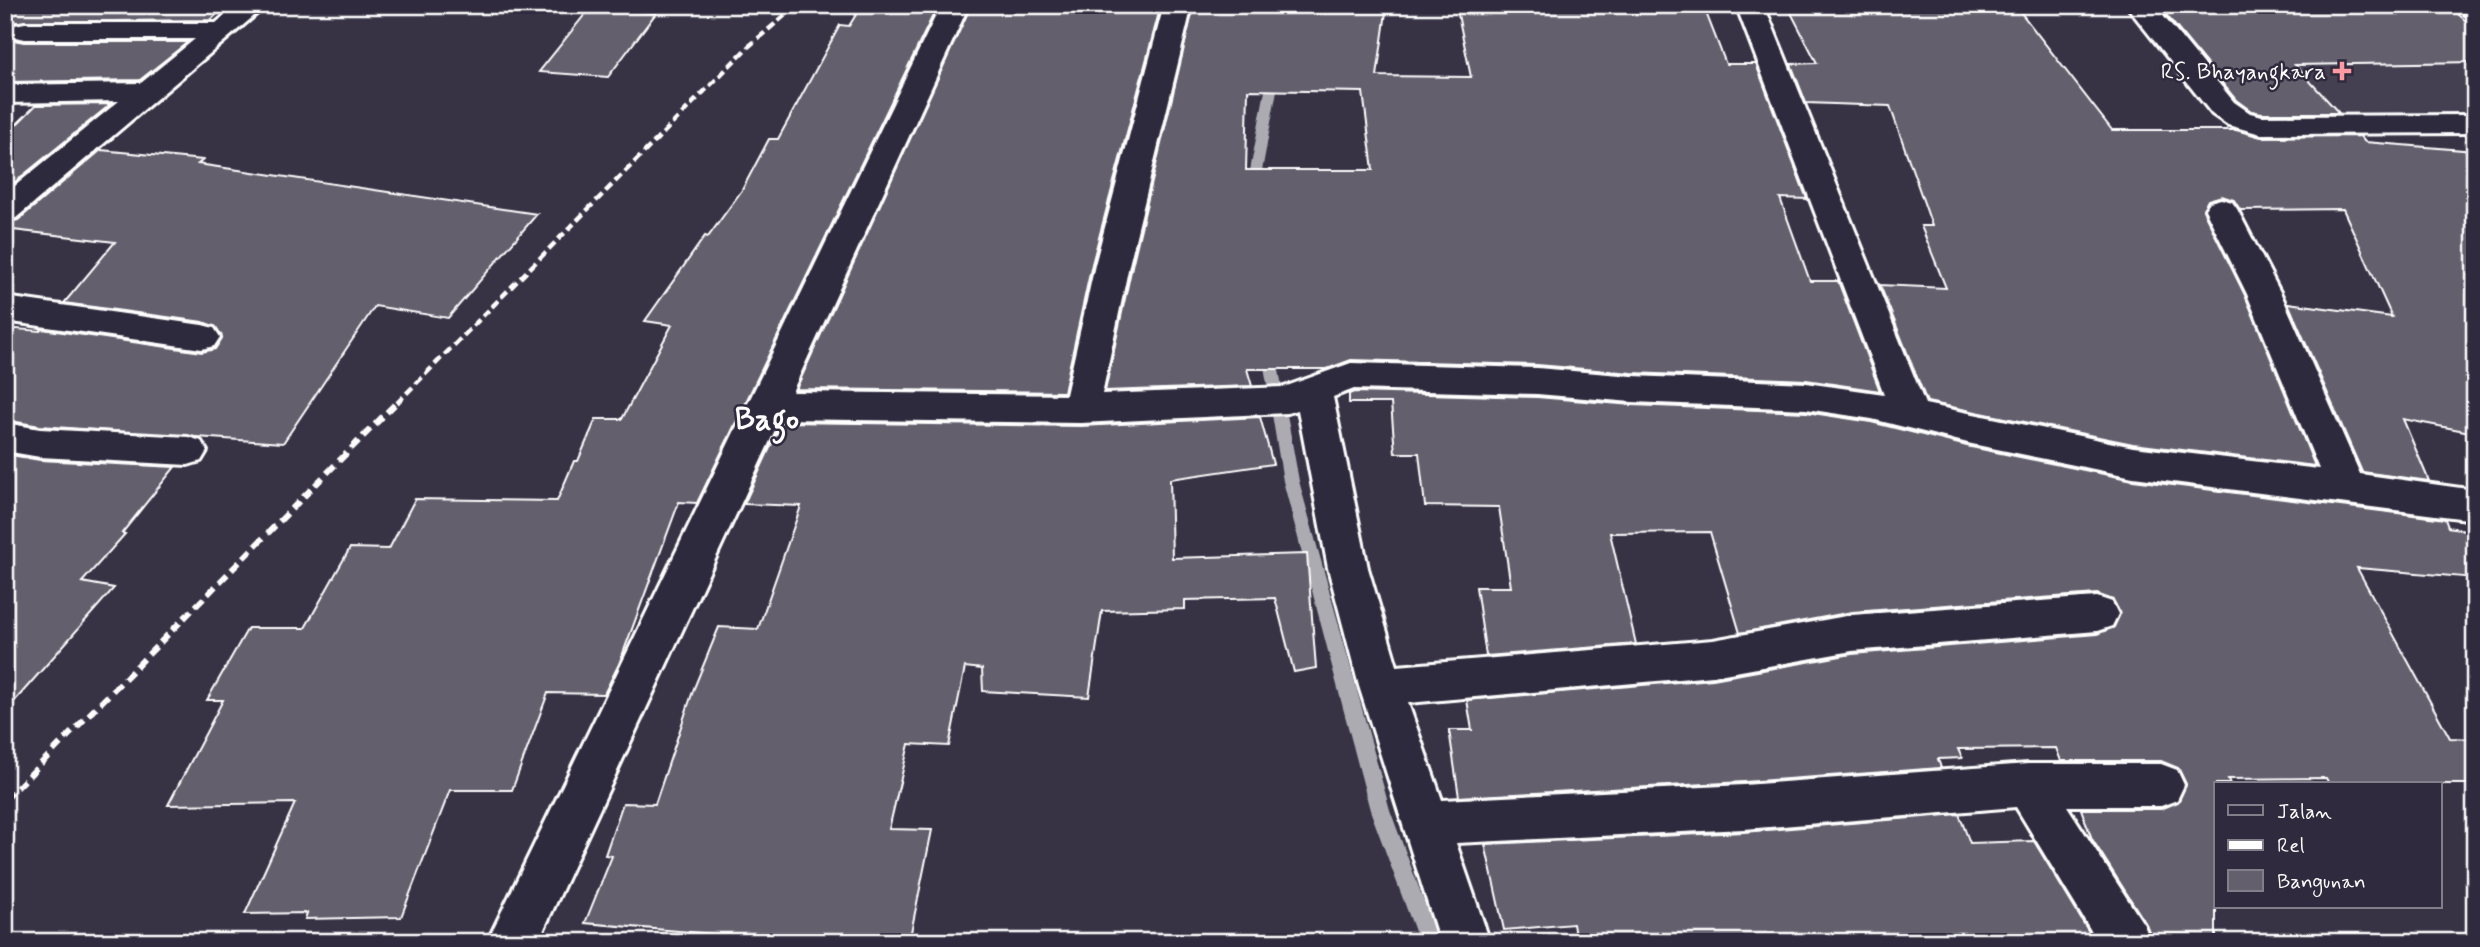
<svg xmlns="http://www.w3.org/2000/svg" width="2480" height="947" font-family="Mynerve,sans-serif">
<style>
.built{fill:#444051}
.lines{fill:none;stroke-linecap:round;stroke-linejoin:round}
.stream{fill:#adabb2;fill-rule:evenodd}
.building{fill:#635f6d;stroke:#fff;stroke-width:2;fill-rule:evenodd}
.minor-casing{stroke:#fff;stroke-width:6}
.minor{fill:#2f2a3d;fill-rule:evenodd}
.rail-far1{stroke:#fff;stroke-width:4.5;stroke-dasharray:9 4.5;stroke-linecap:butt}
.rail{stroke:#fff;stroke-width:6;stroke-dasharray:11 6;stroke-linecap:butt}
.poi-dot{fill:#ff9aa2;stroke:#2f2a3d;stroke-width:2.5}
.labels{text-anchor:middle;stroke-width:5;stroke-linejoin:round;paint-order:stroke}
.far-poi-label{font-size:23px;fill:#fff;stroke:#2f2a3d;text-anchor:end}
.quarter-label{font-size:32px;font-weight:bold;fill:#fff;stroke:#2f2a3d}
</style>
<rect width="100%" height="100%" fill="#373345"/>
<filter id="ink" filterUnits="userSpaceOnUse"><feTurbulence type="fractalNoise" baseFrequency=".0143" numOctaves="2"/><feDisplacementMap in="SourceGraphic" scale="14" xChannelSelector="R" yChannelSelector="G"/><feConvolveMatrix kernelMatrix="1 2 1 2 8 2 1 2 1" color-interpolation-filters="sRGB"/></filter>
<g filter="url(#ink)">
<path class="built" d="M2152,5h306l17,22v88l-229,-1z"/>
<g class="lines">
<g class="stream">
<path d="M1275,65l6,4 -23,123 -6,4 -6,-4 23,-123z"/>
<path d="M1268,343l7,5 24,133 91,329 49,132h-20l-49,-132 -87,-329 -22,-133z"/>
</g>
</g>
<g class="building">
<path d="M5,5h221l-15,15 -197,2 -5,10 5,8 10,2h164l-48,38 -135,2z"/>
<path d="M862,5h76l-241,498 -18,-1 -60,162 -15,30 -56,-1 -36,97h-62l-49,127 -96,2 2,-6 -62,1 50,-111 -127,2 55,-105h-16l41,-72h57l45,-80 39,1 26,-50 142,2 17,-40h4l18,-42h26l50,-94 -27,-4 60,-85 3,1 34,-47 27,-51h9l62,-114 9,1z"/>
<path d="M971,5h190l-69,259 -28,128 -268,-3z"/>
<path d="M1194,5h193l-10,71 94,1 -15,-72h247l23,59h30l51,135 -27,-1 30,83h28l42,110 -74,-11 -174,-7 -95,-8 -186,-5 -24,9h-80l5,17 -147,5 27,-125zM1248,90l115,2 10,78h-127z"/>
<path d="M1819,5h196l97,125h124l25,7 99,-1 5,6 110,9v282l-72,-14 26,62 -67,-9 -74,-169 104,14 -49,-108 -103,1 -6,-10 -12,-4 -14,4 -5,10 42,85 70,171 -182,-22 -206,-42 -47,-117 66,3 -25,-62h11l-42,-120 -84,-3 -15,-39 26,-1 -29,-56z"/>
<path d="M2158,5h290l27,24v33l-180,3 44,48h-77l-11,-2 -15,-11z"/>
<path d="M590,8l66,5 -48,64 -69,-5z"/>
<path d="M111,104l-106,86v-54l31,-31z"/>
<path d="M101,150l102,10 -5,4 339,50 -89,104 -73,-12 -92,137 -243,-17 -35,-6v-92l35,3 2,-2 160,23 13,-3 7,-11 -6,-11 -13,-5 -139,-19 51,-61 -110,-13v-6l13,-3z"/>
<path d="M1354,392l183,5 95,8 174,7 65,10 100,25 162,33 312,39 3,8 27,5v46l-118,-10 93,170 25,1v45h-146l-3,-6 -98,1 2,5h-14v158h-63l-7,-18 -54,-85 -11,-30h80l17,-7 8,-18 -8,-16 -17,-7h-100l-5,-13 -98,1 4,9 -24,1 3,9 -197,14 -285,15 -10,-67h23l-5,-30 246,-21 139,-25 245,-20 17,-7 6,-14 -7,-13 -16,-6 -245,18 -112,21 -30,-101 -100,1 26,111 -150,12 -10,-69h35l-12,-80 -74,-1 -6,-53h-24l-4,-50h-42v-9z"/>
<path d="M1260,417l13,47 -103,15 2,79 135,-4 9,114 -22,4 -19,-74 -90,2v9l-83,2 -13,86 -106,-6 -1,-22 -17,-2 -16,79 -40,-2 -20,85 43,1 -23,112h-174l1,-6 -151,-13 27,-67 -7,-1 18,-52 32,1 39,-116 25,-61 39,2 43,-123 -57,-2 38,-82 299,4z"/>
<path d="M5,454l35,6 135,7 -53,66 3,1 -43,48 32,6 -109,124z"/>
<path d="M1959,814l11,29 64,-2 61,101h-519l-3,-18 -69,6 -19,-86 259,-12z"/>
</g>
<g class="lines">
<g class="minor-casing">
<g id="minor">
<path d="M237,5h30l-251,213 -11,3v-27l114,-93 -114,2v-18l136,-2 54,-44h-170l-10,-2 -4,-6 4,-6 10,-2h191z"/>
<path d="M941,5h28l-177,387 274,3 29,-130 69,-260h28l-63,260 -27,129 182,-7 67,-24 186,5 95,8 174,7 78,11 -148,-389h28l161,399 208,43 186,22 -72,-175 -42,-85 5,-7 11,-3 11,3 5,7 44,85 79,180 115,16v30l-342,-43 -161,-33 -100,-25 -66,-10 -174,-7 -95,-8 -183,-5 -21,8 35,171 29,98 316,-26 139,-25 245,-18 15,5 6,12 -6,12 -15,5 -245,20 -139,25 -305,27 34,97 302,-15 284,-21h133l16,6 7,15 -7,15 -16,6h-94l77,119 7,17h-53l-82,-135 -272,22 -288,14 34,99h-50l-81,-256 -31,-118 -30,-158 -11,3 -206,10 -301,-4 -242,523h-51z"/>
<path d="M2126,5h28l80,97 16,11 12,3 213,-1v18l-214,1 -33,-9 -16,-11z"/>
<path d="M2460,5h15v11l-10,-2z"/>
<path d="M5,297l197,28 12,3 6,9 -6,9 -12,3 -197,-28z"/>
<path d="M5,423l35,6 148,8 13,4 6,10 -6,10 -13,4 -148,-8 -35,-6z"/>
</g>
</g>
<use href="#minor" class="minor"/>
<path class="rail-far1" d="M397,403l351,-356 49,-42"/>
<path class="rail" d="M5,800l393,-399"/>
</g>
</g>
<path class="poi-dot" d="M2338.5 60.5h7v7h7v7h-7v7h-7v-7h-7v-7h7z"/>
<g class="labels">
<g class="far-poi-label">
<text x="2326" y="79">RS. Bhayangkara</text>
</g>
<g class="quarter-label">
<text x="767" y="429">Bago</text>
</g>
</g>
<rect width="2480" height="947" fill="none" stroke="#2f2a3d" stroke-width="28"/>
<rect x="14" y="14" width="2452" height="919" fill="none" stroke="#fff" stroke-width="2.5" filter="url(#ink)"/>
<rect x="2214" y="782" width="228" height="126" fill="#2f2a3d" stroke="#827f8b" stroke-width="2"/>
<rect x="2228" y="805" width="35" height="10" fill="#2f2a3d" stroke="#827f8b" stroke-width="2"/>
<text x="2277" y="818" font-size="21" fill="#ffffff">Jalan</text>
<rect x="2228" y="840" width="35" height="10" fill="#ffffff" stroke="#827f8b" stroke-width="2"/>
<text x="2277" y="852" font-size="21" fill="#ffffff">Rel</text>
<rect x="2228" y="870" width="35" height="21" fill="#635f6d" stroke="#827f8b" stroke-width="2"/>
<text x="2277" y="888" font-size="21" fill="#ffffff">Bangunan</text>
</svg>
